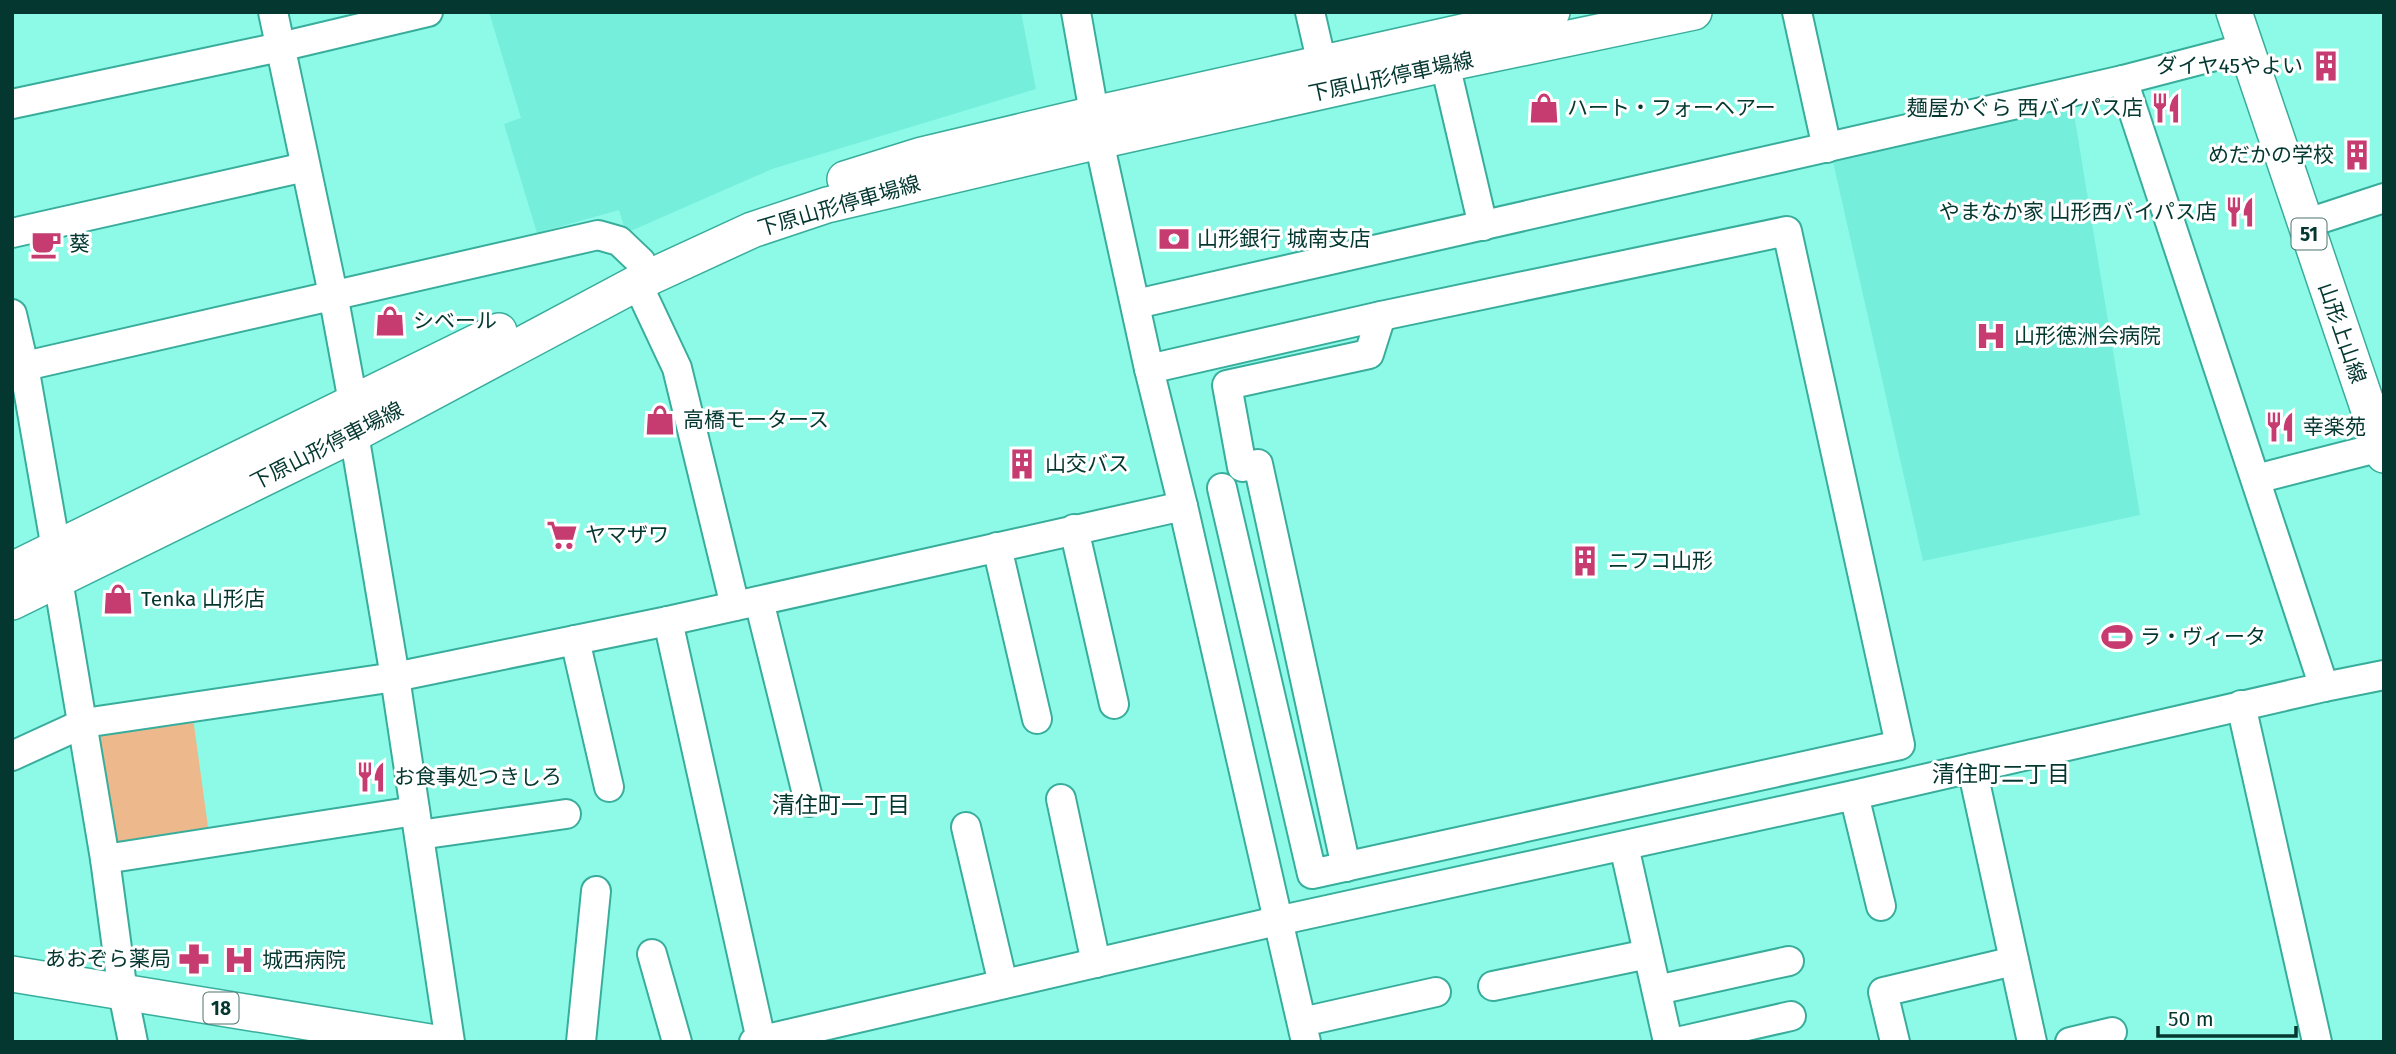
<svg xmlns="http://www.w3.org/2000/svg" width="2396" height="1054" font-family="'Fira Sans','Noto Sans JP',sans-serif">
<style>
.built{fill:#75eedb}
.green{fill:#edb88b}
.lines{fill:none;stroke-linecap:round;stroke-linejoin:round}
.minor-casing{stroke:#39ad9c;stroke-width:32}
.major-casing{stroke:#39ad9c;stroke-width:38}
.minor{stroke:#fff;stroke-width:28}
.major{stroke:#fff;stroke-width:35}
.labels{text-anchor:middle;stroke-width:6;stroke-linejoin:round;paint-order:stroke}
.shield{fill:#fff;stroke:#4f736e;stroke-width:2}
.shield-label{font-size:19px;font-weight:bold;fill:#033730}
.poi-label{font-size:21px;fill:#033730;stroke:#fff;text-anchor:start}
.street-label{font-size:21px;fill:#033730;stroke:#fff}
.neighbourhood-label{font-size:23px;fill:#033730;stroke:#fff}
</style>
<rect width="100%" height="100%" fill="#8cfae7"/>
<g class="built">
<path d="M489,12h532l15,77 -264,80 -146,64 -7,-23 -82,23 -33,-109 17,-6z"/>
<path d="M2072,102l68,413 -217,46 -91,-404z"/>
</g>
<path class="green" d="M193,718l16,116 -98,14 -16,-115z"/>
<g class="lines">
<g class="minor-casing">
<g id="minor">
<path d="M273,12l60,282 20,108 1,32 41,243 55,365"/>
<path d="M1076,12l23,129 50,228 34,137 123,536"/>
<path d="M1310,12l12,52"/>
<path d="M1797,12l30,136"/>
<path d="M1445,64l38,162"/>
<path d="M2123,80l201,607"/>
<path d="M12,104l268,-57 148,-35"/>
<path d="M2323,218l61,-20"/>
<path d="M12,233l293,-66"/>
<path d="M637,283l40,85 58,238"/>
<path d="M1136,304l987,-224 123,-32"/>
<path d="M12,314l12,52 32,183"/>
<path d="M12,369l586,-134 21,6 22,21"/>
<path d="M1149,369l232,-53 406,-85 113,514 -588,129 -90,-386"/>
<path d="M2256,479l125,-32"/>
<path d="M1074,529l40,175"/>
<path d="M997,547l40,172"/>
<path d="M58,580l47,279"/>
<path d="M759,601l50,201"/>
<path d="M668,621l93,419"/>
<path d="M575,640l34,147"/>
<path d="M2241,705l76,337"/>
<path d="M12,756l72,-33 311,-46 273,-56 515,-115"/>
<path d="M1972,768l60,274"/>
<path d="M1854,795l27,111"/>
<path d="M1061,799l35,164"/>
<path d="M966,827l37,157"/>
<path d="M419,835l147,-21"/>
<path d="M1624,846l44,196"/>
<path d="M1346,867l-88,-403 -16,3 -15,-82 142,-31 12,-38"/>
<path d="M652,954l25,88"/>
<path d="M1493,986l155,-32"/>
<path d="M1657,990l132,-29"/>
<path d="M1302,1022l134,-30"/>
<path d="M133,1042l-10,-49 -18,-134 310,-48"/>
<path d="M581,1042l15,-151"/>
<path d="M754,1042l523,-121 577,-126 470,-108 60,-12"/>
<path d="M1677,1042l114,-26"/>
<path d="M1895,1042l-12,-50 131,-31"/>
<path d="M2070,1042l42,-10"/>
</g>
</g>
<g class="major-casing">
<g id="major">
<path d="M2234,12l150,443"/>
<path d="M845,179l77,-24 172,-41 458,-102"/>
<path d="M12,570l487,-239"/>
<path d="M12,602l342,-168 283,-151 115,-53 75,-25 272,-64 346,-77 249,-52"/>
<path d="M12,974l418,68"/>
</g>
</g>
<use href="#minor" class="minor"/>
<use href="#major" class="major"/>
</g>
<defs>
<g id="building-bare" transform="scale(2.415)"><path d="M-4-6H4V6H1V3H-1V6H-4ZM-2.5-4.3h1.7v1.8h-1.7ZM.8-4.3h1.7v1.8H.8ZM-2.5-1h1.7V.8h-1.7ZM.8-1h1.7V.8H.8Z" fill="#c63b70" stroke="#fff" stroke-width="2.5" paint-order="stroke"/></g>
<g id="shop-bare" transform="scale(2.415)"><path d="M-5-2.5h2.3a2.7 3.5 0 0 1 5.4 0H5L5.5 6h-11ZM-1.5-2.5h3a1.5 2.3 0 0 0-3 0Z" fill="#c63b70" stroke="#fff" stroke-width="2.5" paint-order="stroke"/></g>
<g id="restaurant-bare" transform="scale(2.415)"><path d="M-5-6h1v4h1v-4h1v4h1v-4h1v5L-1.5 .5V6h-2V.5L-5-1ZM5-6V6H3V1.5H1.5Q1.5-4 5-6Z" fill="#c63b70" stroke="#fff" stroke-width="2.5" paint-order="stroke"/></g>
<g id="bank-bare" transform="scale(2.415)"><path d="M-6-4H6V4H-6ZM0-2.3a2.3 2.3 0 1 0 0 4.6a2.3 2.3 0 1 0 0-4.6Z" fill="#c63b70" stroke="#fff" stroke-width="2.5" paint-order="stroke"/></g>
<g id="cafe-bare" transform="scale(2.415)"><path d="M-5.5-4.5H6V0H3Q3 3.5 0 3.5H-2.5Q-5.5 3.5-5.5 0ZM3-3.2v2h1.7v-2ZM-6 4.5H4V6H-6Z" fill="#c63b70" stroke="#fff" stroke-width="2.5" paint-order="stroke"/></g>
<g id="hospital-bare" transform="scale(2.415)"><path d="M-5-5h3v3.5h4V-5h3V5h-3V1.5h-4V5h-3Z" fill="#c63b70" stroke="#fff" stroke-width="2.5" paint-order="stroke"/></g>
<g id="supermarket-bare" transform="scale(2.415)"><path d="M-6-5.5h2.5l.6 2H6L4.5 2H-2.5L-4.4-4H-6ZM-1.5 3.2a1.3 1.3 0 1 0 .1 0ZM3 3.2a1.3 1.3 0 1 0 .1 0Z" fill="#c63b70" stroke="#fff" stroke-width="2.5" paint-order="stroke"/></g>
<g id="stadium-bare" transform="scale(2.415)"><path d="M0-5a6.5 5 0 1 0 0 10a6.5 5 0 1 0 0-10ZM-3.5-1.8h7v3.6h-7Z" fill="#c63b70" stroke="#fff" stroke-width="2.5" paint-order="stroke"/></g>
<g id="pharmacy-bare" transform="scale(2.415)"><path d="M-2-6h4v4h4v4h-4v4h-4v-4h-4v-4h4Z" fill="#c63b70" stroke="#fff" stroke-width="2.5" paint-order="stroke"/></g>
</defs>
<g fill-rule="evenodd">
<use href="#building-bare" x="2326" y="66"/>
<use href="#shop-bare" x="1544" y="108"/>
<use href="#restaurant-bare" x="2166" y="108"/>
<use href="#building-bare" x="2357" y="155"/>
<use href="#restaurant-bare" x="2240" y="212"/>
<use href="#bank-bare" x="1174" y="239"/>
<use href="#cafe-bare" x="46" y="244"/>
<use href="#shop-bare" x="390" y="321"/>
<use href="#hospital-bare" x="1991" y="336"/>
<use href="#shop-bare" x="660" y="420"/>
<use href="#restaurant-bare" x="2280" y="427"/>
<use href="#building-bare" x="1022" y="464"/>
<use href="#supermarket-bare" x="562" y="535"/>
<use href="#building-bare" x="1585" y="561"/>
<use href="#shop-bare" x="118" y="599"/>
<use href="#stadium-bare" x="2117" y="637"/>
<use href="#restaurant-bare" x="371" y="777"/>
<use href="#pharmacy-bare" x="194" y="959"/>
<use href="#hospital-bare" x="239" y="960"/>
</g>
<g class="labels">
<g class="shield">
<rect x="2291.5" y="218.5" width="35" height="31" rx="5"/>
<rect x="203.5" y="992.5" width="35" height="31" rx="5"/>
</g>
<g class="shield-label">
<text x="2309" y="241">51</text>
<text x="221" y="1015">18</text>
</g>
<g class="poi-label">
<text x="2303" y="73" text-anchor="end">ダイヤ45やよい</text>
<text x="1567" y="115">ハート・フォーヘアー</text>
<text x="2143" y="115" text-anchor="end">麺屋かぐら 西バイパス店</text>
<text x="2334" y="162" text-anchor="end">めだかの学校</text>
<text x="2217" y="219" text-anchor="end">やまなか家 山形西バイパス店</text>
<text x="1197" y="246">山形銀行 城南支店</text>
<text x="69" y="251">葵</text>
<text x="413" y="328">シベール</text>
<text x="2014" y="343">山形徳洲会病院</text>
<text x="683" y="427">高橋モータース</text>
<text x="2303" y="434">幸楽苑</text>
<text x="1045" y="471">山交バス</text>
<text x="585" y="542">ヤマザワ</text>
<text x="1608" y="568">ニフコ山形</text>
<text x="141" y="606">Tenka 山形店</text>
<text x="2140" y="644">ラ・ヴィータ</text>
<text x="394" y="784">お食事処つきしろ</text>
<text x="171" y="966" text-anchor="end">あおぞら薬局</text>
<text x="262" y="967">城西病院</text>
</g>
<g class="street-label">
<text transform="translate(1391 77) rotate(-12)" y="7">下原山形停車場線</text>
<text transform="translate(839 206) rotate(-16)" y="7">下原山形停車場線</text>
<text transform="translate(2342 333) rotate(71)" y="7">山形上山線</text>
<text transform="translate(327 446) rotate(-27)" y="7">下原山形停車場線</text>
</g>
<g class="neighbourhood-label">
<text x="2001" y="782">清住町二丁目</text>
<text x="841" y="813">清住町一丁目</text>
</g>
</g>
<rect width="2396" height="1054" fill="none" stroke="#033730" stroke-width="28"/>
<path d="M2158 1026v10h138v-10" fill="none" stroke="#033730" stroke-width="3.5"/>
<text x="2168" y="1026" font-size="21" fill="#033730" stroke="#ffffff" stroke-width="5" paint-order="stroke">50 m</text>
</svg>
